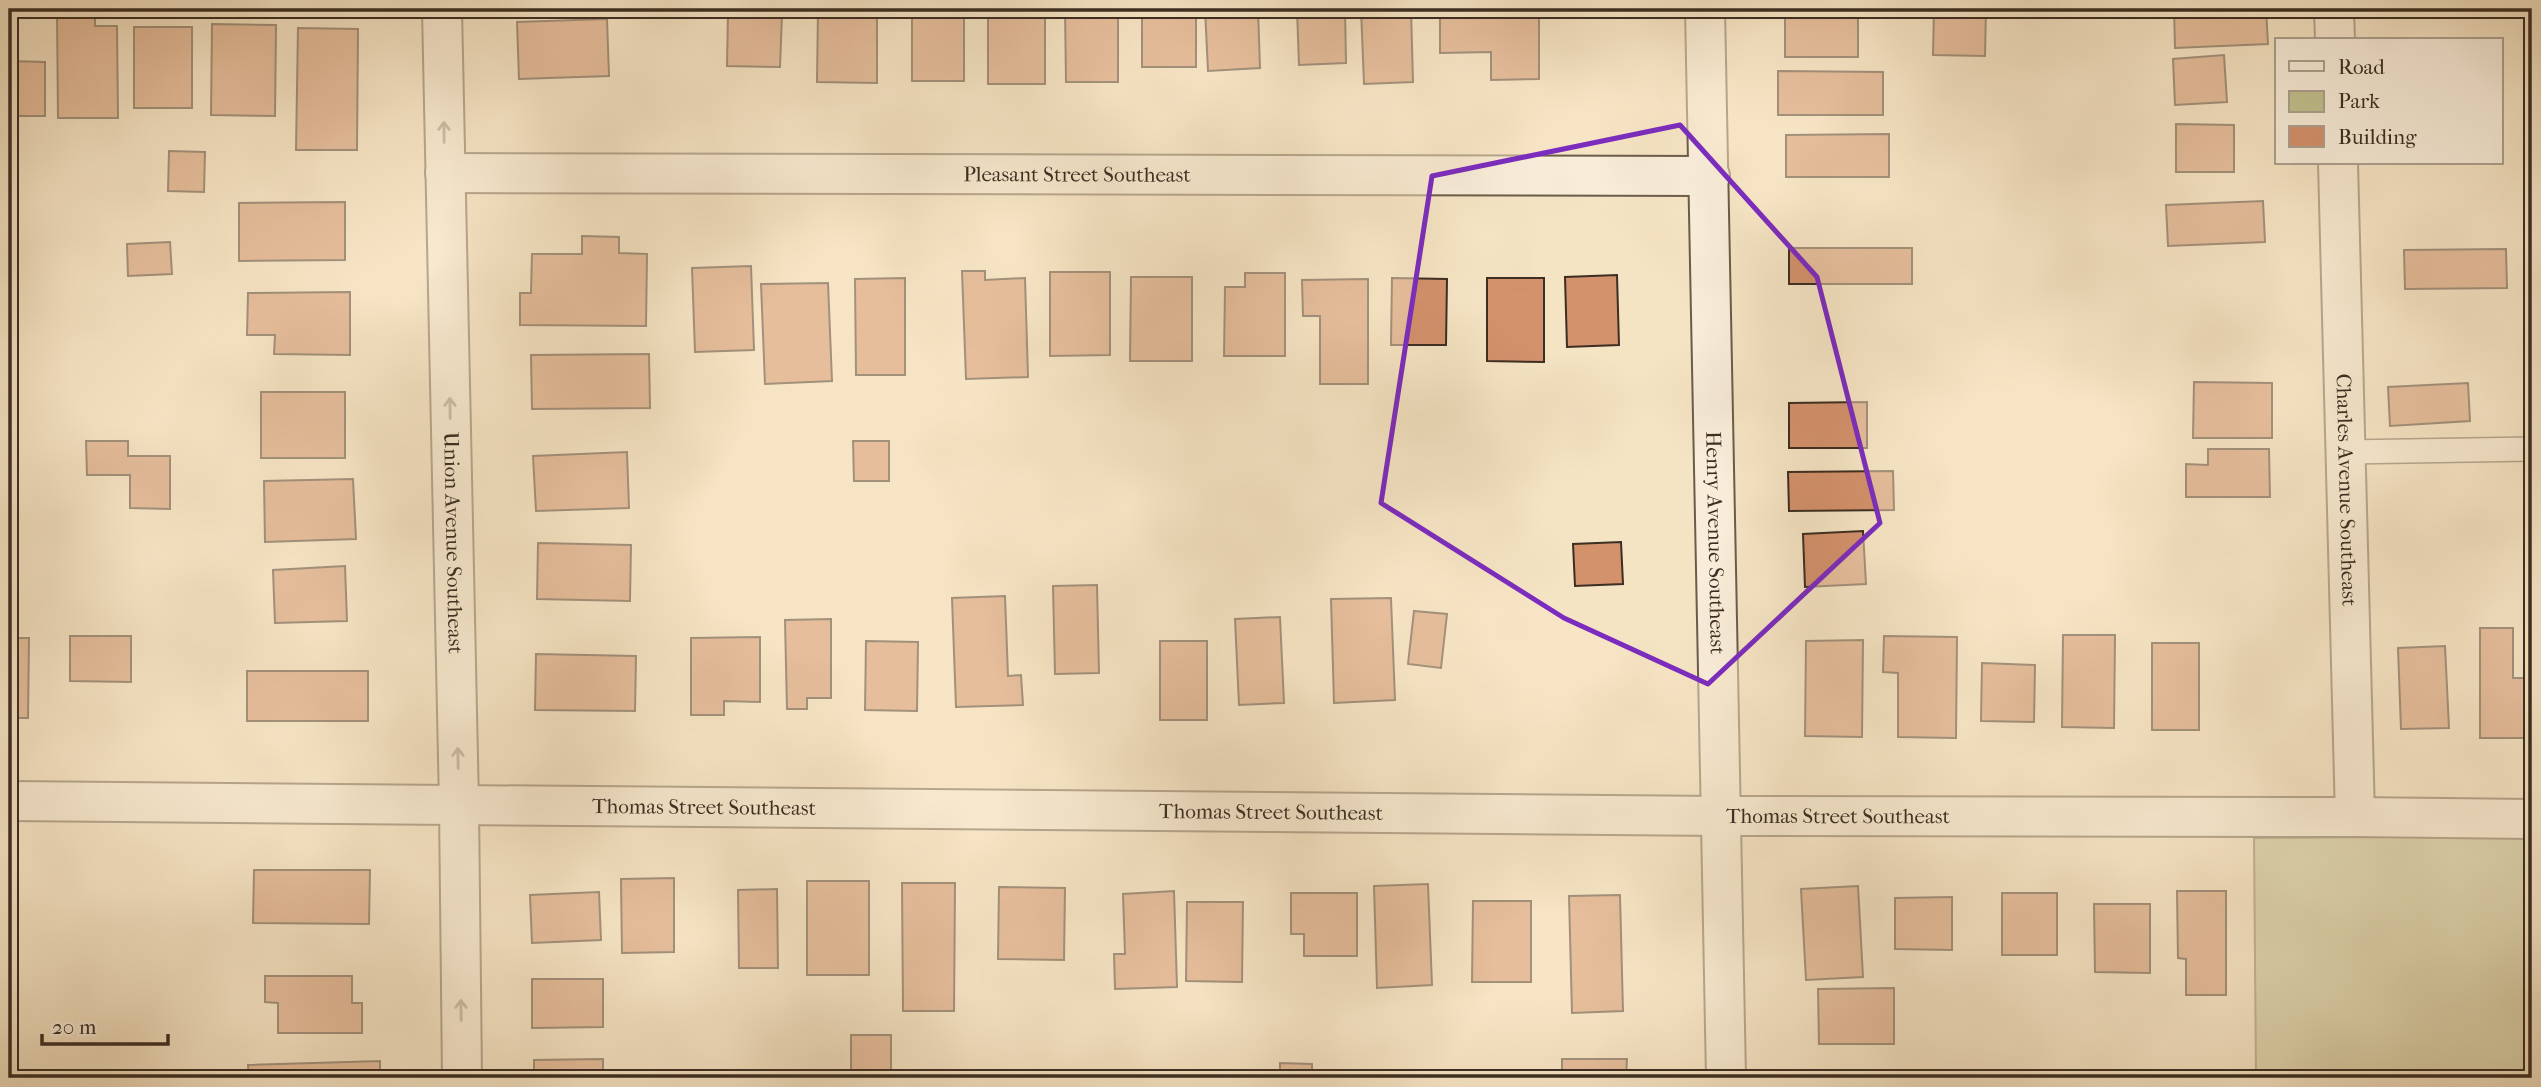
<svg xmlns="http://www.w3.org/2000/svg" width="2541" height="1087" font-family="'IM FELL French Canon',serif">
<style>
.green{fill:#c1c290;stroke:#7e7859;stroke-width:2}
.building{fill:#d3916c;stroke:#3c2e22;stroke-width:2}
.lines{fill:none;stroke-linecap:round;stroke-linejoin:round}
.service-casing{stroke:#6a5c4a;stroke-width:26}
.minor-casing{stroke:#6a5c4a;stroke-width:42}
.service{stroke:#f8edd9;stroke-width:23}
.minor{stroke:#f8edd9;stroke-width:38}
.oneway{stroke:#9a8e7e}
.marked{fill:none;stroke:#7b2cbf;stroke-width:5;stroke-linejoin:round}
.labels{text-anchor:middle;stroke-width:7;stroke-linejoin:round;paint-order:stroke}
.street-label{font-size:21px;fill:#3c2e22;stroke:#f8edd9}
</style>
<rect width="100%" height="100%" fill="#f5e4c4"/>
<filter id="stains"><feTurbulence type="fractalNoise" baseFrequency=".00286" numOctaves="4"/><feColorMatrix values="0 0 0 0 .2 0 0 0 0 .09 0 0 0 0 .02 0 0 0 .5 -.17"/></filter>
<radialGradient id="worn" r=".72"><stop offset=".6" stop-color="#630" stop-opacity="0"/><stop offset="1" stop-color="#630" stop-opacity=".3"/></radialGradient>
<path class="green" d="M2532,836v242h-276l-2,-240z"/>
<g class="building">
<path d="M516,9h115v5l-115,-1z"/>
<path d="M818,9h59v74l-60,-1z"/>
<rect x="912" y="9" width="52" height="72"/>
<rect x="988" y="9" width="57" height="75"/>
<path d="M1065,9h53v73h-52z"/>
<rect x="1142" y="9" width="54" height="58"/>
<path d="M1205,9h53l2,59 -52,3z"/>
<path d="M1297,9h48l1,54 -47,2z"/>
<path d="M1361,9h50l2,73 -49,2z"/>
<path d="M1440,9h59v5h40v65l-48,1v-28l-51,1z"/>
<rect x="1785" y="9" width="73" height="48"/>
<path d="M1934,9h52l-1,47 -52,-1z"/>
<path d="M2174,9h92l2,35 -93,4z"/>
<path d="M57,12h38v14h22l1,92h-60z"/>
<path d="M728,13l54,1 -2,53 -53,-1z"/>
<path d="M607,19l2,57 -90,3 -2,-57z"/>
<path d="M212,24l64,1 -1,91 -64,-1z"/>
<rect x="134" y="27" width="58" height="81"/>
<path d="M298,28l60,1 -1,121h-61z"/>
<path d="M2224,55l3,47 -52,3 -2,-46z"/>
<path d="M9,61l36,1v54h-36z"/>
<path d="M1778,71l105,1v43h-105z"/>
<path d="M2176,124l58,1v47h-58z"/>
<path d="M1889,134v43h-103v-42z"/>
<path d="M169,151l36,1 -1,40 -36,-1z"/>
<path d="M2263,201l2,41 -97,4 -2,-41z"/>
<path d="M345,202v58l-106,1v-58z"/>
<path d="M582,236l37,1v16l28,1 -1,72 -126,-1v-32h11l1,-39h50z"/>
<path d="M170,242l2,32 -44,2 -1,-32z"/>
<rect x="1789" y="248" width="123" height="36"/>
<path d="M2506,249l1,39 -102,1 -1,-39z"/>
<path d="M751,266l3,84 -59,2 -3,-84z"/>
<path d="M962,271h23v9l40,-2 3,99 -62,2z"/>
<path d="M1050,272h60v83l-60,1z"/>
<path d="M1245,273h40v83h-61l1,-69h20z"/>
<path d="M1617,275l2,70 -52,2 -2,-70z"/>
<path d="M1131,277h61v84h-62z"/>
<path d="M905,278v97h-49l-1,-96z"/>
<path d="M1392,278l55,1 -1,66h-55z"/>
<path d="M1487,278h57v84l-57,-1z"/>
<path d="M1368,279v105h-48v-68h-17l-1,-36z"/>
<path d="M828,283l4,98 -67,3 -4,-100z"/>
<path d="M350,292v63l-76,-1 1,-19h-28l1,-42z"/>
<path d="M649,354l1,54 -118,1 -1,-54z"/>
<path d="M2194,382l78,1v55h-79z"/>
<path d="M2468,383l2,38 -80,5 -2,-39z"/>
<rect x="261" y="392" width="84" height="66"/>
<path d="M1867,402v46h-78v-45z"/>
<path d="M86,441h42v15h42v53l-40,-1v-33h-43z"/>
<path d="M853,441h36v40h-35z"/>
<path d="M2208,449h61l1,48h-84v-33l22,1z"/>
<path d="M627,452l2,56 -93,3 -3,-55z"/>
<path d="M1893,471l1,39 -105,1 -1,-39z"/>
<path d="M353,479l3,60 -91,3 -1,-61z"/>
<path d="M1863,531l3,53 -61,3 -2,-53z"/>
<path d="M1621,542l2,42 -48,2 -2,-42z"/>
<path d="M538,543l93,2 -1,56 -93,-2z"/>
<path d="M345,566l2,55 -72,2 -2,-53z"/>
<path d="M1097,585l2,88 -44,1 -2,-88z"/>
<path d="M1005,596l3,80 13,-1 2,30 -67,2 -4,-109z"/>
<path d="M1391,598l4,102 -61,3 -3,-104z"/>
<path d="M1414,611l33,3 -6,54 -33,-4z"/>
<path d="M1280,617l4,86 -45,2 -4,-86z"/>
<path d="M831,619v79h-24v11h-20l-2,-89z"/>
<path d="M2480,628h33v50h14v60h-47z"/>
<path d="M2063,635h52l-1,93 -52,-1z"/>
<path d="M70,636h61v46l-61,-1z"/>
<path d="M1884,636l73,1 -1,101 -58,-1v-64l-15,-1z"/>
<path d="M760,637v65l-36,-1v14h-33v-77z"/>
<path d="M9,638h20l-1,80h-19z"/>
<path d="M1863,640l-1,97 -57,-1 1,-95z"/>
<path d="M866,641l52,1 -1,69 -52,-1z"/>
<rect x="1160" y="641" width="47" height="79"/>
<rect x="2152" y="643" width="47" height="87"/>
<path d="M2445,646l4,82 -48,1 -3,-81z"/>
<path d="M536,654l100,2 -1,55 -100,-1z"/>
<path d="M1982,663l53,2 -1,57 -53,-1z"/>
<rect x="247" y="671" width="121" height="50"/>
<path d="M254,870h116l-1,54 -116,-1z"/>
<path d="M674,878v74l-52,1 -1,-74z"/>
<rect x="807" y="881" width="62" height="94"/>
<path d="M902,883h53l-1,128h-51z"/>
<path d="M1428,884l4,101 -55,3 -3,-102z"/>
<path d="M1858,886l5,91 -57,3 -5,-91z"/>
<path d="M999,887l66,1 -1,72 -66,-1z"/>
<path d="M777,889l1,79h-39l-1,-78z"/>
<path d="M1174,891l3,96 -62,2 -1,-35h11l-2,-60z"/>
<path d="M2177,891h49v104h-40v-36l-8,-1z"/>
<path d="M599,892l2,48 -69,3 -2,-48z"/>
<path d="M1291,893h66v63h-53v-22h-13z"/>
<rect x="2002" y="893" width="55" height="62"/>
<path d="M1620,895l3,116 -51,2 -3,-117z"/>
<path d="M1952,897v53l-57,-1v-51z"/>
<path d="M1473,901h58v81h-59z"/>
<path d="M1187,902h56l-1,80 -56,-1z"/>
<path d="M2094,904h56v69l-55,-1z"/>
<path d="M265,976h87v27h10v30h-84v-30l-13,-1z"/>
<path d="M532,979h71v48l-71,1z"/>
<path d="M1894,988v56h-75l-1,-55z"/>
<rect x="9" y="1026" width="7" height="49"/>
<rect x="851" y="1035" width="40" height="43"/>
<path d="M603,1059v19h-69v-18z"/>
<path d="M1562,1059h65l-1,19h-64z"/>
<path d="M380,1061v17h-131l-1,-13z"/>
<path d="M1280,1063l32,1v14h-32z"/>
</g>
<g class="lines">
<g class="service-casing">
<path id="service" d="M2345,452l187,-3"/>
</g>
<g class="minor-casing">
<g id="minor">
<path id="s1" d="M442,9l17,796 3,273"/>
<path id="s2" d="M1705,9l21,1069"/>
<path d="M2334,9l1,31"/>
<path id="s3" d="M2338,163l17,654"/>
<path id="s4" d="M445,173l1265,3"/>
<path id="s5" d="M9,801l1711,15 635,1 177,2"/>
</g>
</g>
<use href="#service" class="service"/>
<use href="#minor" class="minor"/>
</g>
<defs><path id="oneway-shaft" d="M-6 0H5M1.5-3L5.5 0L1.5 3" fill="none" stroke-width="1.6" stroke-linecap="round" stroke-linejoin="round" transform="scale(1.75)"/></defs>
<g class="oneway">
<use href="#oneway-shaft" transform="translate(444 132) rotate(-91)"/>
<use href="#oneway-shaft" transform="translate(450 408) rotate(-91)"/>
<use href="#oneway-shaft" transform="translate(458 758) rotate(-91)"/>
<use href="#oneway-shaft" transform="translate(461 1010) rotate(-91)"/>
</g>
<path d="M0 0H2541V1087H0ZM1680,125l137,152 63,246 -172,161 -144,-66 -183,-115 51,-327z" fill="#f5e4c4" fill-opacity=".55" fill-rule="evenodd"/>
<path class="marked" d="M1680,125l137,152 63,246 -172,161 -144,-66 -183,-115 51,-327z"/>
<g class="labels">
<g class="street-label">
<text dy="7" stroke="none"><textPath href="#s4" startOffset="632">Pleasant Street Southeast</textPath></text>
<text dy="7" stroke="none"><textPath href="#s3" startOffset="327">Charles Avenue Southeast</textPath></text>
<text dy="7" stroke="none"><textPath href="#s1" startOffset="534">Union Avenue Southeast</textPath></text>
<text dy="7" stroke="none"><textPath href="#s2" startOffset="534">Henry Avenue Southeast</textPath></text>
<text dy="7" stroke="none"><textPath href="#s5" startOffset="695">Thomas Street Southeast</textPath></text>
<text dy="7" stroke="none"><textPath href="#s5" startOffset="1262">Thomas Street Southeast</textPath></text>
<text dy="7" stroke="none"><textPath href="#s5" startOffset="1829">Thomas Street Southeast</textPath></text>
</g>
</g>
<rect width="2541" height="1087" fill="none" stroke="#f5e4c4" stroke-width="35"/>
<rect x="10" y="10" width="2520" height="1066" fill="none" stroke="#3c2e22" stroke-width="3.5"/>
<rect x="18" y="18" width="2506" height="1052" fill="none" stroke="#3c2e22" stroke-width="2"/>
<rect x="2275" y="38" width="228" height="126" fill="#f8edd9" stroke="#ada190" stroke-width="2"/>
<rect x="2289" y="61" width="35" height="10" fill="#f8edd9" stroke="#ada190" stroke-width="2"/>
<text x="2338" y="74" font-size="21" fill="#3c2e22">Road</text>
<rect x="2289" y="91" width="35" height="21" fill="#c1c290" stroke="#ada190" stroke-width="2"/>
<text x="2338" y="108" font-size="21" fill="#3c2e22">Park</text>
<rect x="2289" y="126" width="35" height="21" fill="#d3916c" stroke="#ada190" stroke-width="2"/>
<text x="2338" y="144" font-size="21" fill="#3c2e22">Building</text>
<path d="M42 1034v10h126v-10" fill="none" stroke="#3c2e22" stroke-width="3.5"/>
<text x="52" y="1034" font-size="21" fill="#3c2e22" stroke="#f8edd9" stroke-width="5" paint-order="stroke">20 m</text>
<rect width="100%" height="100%" filter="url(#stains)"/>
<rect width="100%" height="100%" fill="url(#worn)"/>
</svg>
